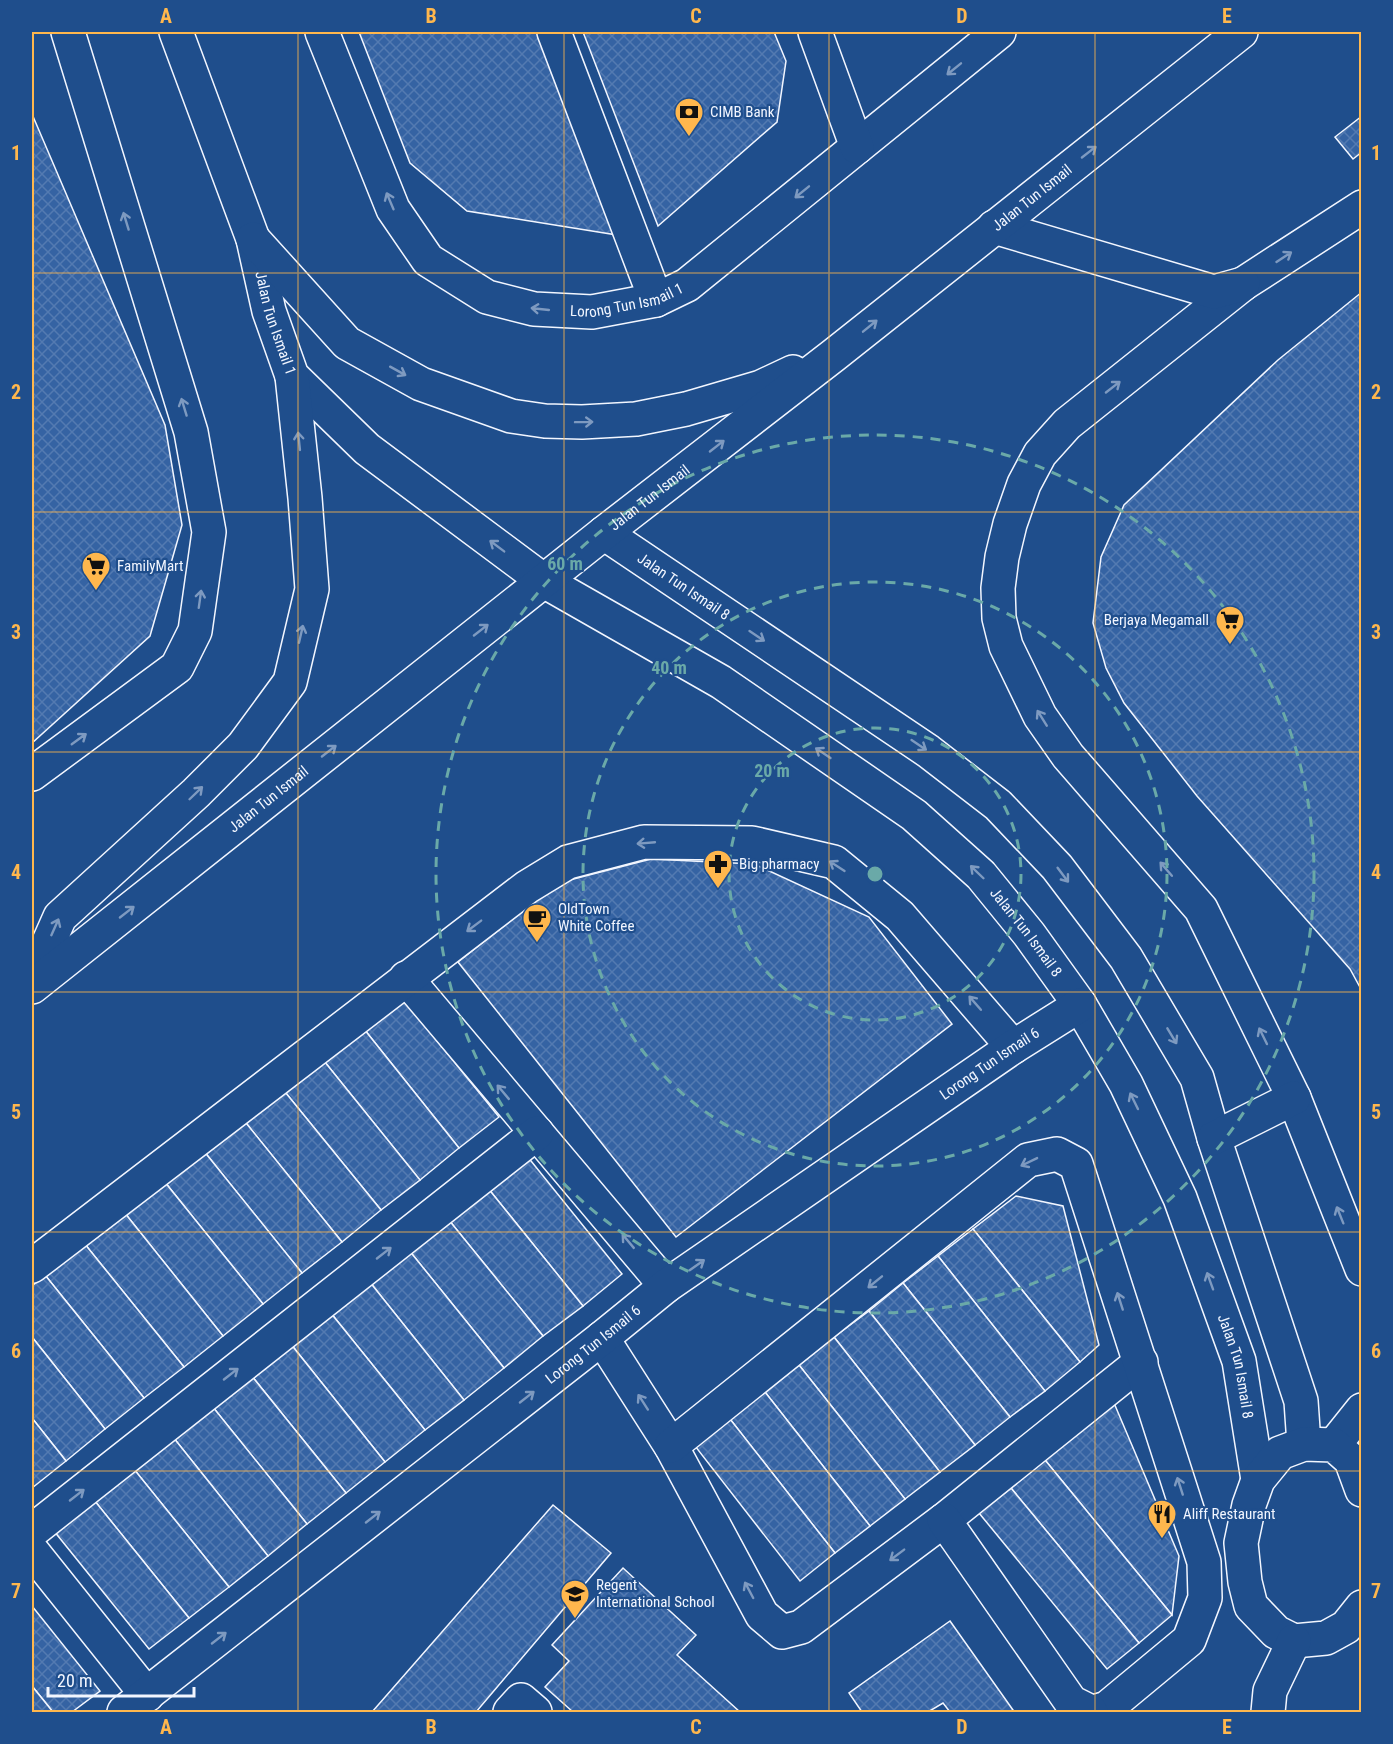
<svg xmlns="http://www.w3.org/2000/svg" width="1393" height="1744" font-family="'Roboto Condensed',sans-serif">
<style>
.building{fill:url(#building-cross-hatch);stroke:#f2f6ff;stroke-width:1.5}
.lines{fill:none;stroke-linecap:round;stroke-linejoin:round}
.minor-casing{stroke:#f2f6ff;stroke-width:36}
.major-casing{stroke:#f2f6ff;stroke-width:36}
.minor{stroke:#1f4e8c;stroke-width:33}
.major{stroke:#1f4e8c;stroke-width:33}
.oneway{stroke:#7e9ac0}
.grid{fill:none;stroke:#ffb74d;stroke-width:1.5;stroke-opacity:0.55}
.ring{fill:none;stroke:#6aa9a8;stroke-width:3;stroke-dasharray:10 8}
.labels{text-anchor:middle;stroke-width:4.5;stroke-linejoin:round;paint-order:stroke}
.poi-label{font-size:15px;fill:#f2f6ff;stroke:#1f4e8c;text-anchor:start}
.street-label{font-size:15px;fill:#f2f6ff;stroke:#1f4e8c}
.centre{fill:#6aa9a8;stroke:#1f4e8c;stroke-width:3}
.ring-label{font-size:18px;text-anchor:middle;font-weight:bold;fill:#6aa9a8;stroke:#1f4e8c;stroke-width:4.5;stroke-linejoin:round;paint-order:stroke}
.neatline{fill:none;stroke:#ffb74d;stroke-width:2}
.grid-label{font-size:20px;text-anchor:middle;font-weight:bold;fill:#ffb74d}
</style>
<defs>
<pattern id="building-cross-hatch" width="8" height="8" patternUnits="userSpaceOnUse" patternTransform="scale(1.5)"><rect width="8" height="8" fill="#3563a3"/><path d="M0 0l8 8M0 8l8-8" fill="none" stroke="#537ab1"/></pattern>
</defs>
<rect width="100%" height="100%" fill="#1f4e8c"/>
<g class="building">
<path d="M359,32h178l80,203 -150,-24 -57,-48z"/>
<path d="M583,32h191l12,29 -9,61 -119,104z"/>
<path d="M32,114l133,311 17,100 -32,111 -118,107z"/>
<path d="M1362,116v36l-9,7 -18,-22z"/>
<path d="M1362,292v699l-12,-22 -153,-173 -73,-93 -18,-35 -13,-45 8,-66 23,-52 154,-145z"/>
<path d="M651,859l103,5 115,53 83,107 -276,213 -218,-275 100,-79z"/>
<path d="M399,994l100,123 -40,31 -99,-124z"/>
<path d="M360,1024l99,124 -39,32 -100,-124z"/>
<path d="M320,1056l100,124 -39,30 -100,-123z"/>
<path d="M281,1087l100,123 -39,32 -100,-124z"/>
<path d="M242,1118l100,124 -40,31 -99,-123z"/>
<path d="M203,1150l99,123 -39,31 -99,-123z"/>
<path d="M523,1151l99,123 -39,32 -100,-124z"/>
<path d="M164,1181l99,123 -40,32 -99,-124z"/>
<path d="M483,1182l100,124 -40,30 -99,-122z"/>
<path d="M1016,1196l47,10 36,139 -19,17 -107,-133z"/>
<path d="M124,1212l99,124 -39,31 -100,-124z"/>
<path d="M444,1214l99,122 -39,32 -100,-124z"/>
<path d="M973,1229l107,133 -35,29 -107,-135z"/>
<path d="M84,1243l100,124 -40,31 -99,-123z"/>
<path d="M404,1244l100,124 -40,32 -99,-124z"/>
<path d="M938,1256l107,135 -35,26 -107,-134z"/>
<path d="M45,1275l99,123 -39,31 -73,-92v-51z"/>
<path d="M365,1276l99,124 -39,30 -99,-123z"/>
<path d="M903,1283l107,134 -35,28 -106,-134z"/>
<path d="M326,1307l99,123 -40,32 -99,-124z"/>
<path d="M869,1311l106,134 -35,27 -106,-135z"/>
<path d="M32,1337l73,92 -39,32 -34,-43z"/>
<path d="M834,1337l106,135 -35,27 -106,-134z"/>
<path d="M286,1338l99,124 -39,31 -99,-123z"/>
<path d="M799,1365l106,134 -35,27 -105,-134z"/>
<path d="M247,1370l99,123 -39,31 -99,-123z"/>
<path d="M765,1392l105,134 -35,27 -105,-134z"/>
<path d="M208,1401l99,123 -39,32 -99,-124z"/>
<path d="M1114,1403l65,153 -7,59 -127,-155z"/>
<path d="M32,1418l34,43 -34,27z"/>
<path d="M730,1419l105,134 -35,28 -105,-135z"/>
<path d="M169,1432l99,124 -39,31 -100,-124z"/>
<path d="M1045,1460l127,155 -33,28 -128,-155z"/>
<path d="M129,1463l100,124 -40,31 -99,-123z"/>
<path d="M1011,1488l128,155 -32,26 -128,-156z"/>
<path d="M90,1495l99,123 -40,31 -99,-123z"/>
<path d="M553,1505l58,48 -135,159h-104z"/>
<path d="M623,1568l73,67 -19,20 63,57h-167l-28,-25 24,-26 -17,-16z"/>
<path d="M32,1606l68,85 -28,21h-19l-21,-26z"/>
<path d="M950,1621l63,89 -4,2h-59l-7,-9 -15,9h-66l-13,-19z"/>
<path d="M32,1686l21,26h-21z"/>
</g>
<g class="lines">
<g class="minor-casing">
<g id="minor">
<path id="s1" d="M176,32l77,207 16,72 23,65 75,73 177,132 177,101 193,133 67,60 48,59 51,71 46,79 54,114 59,163 19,119"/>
<path id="s2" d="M322,32l71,177 35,51 59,37 47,12 58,3 64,-12 31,-15 312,-253"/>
<path d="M554,32l102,268"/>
<path d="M815,32l42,115"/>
<path d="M1362,207l-119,77 -176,140 -27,30 -16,30 -14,40 -8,33 -4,31 1,30 7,28 34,70 28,40 133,153 93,189 68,171"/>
<path d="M994,227l220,65 29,-8"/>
<path id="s3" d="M604,533l324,218 70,54 59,62 69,91 71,120 17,60 87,263 3,43"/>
<path d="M32,774l145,-107 18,-36 14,-99 -18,-100 -123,-400"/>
<path d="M406,978l260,308"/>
<path d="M1214,1138l80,-40"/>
<path d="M32,1266l495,-379 41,-25 76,-20 108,1 82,19 66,54 113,131"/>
<path d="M602,1338l69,108 91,169 20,17 19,-5 143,-107 197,-158"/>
<path d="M1334,1445l28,-35"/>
<path d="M671,1446l357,-286 29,-6 19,10 128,398 1,36 -16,42 -82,68 -13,4"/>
<path d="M1362,1490l-11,-30 -17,-15 -30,-1 -24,9 -22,27 -9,25 -8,38 4,39 6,24 25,26 18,9 32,-3 20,-11 16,-20"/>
<path d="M944,1520l127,182 20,10"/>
<path d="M32,1531l505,-398"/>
<path d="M32,1551l115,144"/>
<path id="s4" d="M124,1712l478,-374 64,-52 347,-239 67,-42"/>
<path d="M510,1712l11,-12 14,12"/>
<path d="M1268,1712l2,-21 24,-50"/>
</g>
</g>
<g class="major-casing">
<g id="major">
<path d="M253,239l94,104 74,41 90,32 34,5 37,1 54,-3 50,-10 75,-22 32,-15"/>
<path d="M32,980l28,-63 136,-124 47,-47 47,-64 22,-93 -7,-91 -13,-122"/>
<path id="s5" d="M32,987l572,-454 230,-178 407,-323"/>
</g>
</g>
<use href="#minor" class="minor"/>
<use href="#major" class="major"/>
</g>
<defs><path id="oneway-shaft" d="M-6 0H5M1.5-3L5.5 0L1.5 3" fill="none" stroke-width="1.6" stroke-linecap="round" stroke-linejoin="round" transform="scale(1.5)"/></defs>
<g class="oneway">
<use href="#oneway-shaft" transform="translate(954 69) rotate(141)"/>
<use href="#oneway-shaft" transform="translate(1089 152) rotate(-38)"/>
<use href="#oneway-shaft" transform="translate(802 192) rotate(141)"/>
<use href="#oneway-shaft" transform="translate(390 201) rotate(-113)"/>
<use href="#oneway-shaft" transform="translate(126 221) rotate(-107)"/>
<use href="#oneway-shaft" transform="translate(1284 257) rotate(-33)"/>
<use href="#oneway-shaft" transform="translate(540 309) rotate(-174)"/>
<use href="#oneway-shaft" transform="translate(870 326) rotate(-39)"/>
<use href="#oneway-shaft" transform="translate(398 371) rotate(29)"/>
<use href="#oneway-shaft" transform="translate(1113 387) rotate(-38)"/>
<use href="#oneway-shaft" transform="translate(184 407) rotate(-107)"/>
<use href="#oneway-shaft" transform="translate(584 422) rotate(-1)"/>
<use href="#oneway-shaft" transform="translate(299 441) rotate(-96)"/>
<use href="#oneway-shaft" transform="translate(717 446) rotate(-38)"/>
<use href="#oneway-shaft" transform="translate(497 546) rotate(-143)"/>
<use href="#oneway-shaft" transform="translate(200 599) rotate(-82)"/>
<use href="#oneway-shaft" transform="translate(481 630) rotate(-38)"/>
<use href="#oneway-shaft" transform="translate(301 634) rotate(-77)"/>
<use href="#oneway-shaft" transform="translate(757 636) rotate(34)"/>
<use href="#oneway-shaft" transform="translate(1042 718) rotate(-122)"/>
<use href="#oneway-shaft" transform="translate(79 739) rotate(-36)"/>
<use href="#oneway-shaft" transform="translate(919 745) rotate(34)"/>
<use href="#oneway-shaft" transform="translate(329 751) rotate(-38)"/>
<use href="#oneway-shaft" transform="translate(823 753) rotate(-146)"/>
<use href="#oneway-shaft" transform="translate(196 793) rotate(-44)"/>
<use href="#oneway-shaft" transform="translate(646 843) rotate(175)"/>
<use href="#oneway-shaft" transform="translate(837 866) rotate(-147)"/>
<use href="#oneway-shaft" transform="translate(1166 869) rotate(-131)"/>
<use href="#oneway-shaft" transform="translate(977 872) rotate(-136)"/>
<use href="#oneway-shaft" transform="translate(1063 875) rotate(53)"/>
<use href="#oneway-shaft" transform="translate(127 912) rotate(-38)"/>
<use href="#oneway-shaft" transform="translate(474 926) rotate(143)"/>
<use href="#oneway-shaft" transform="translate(55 927) rotate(-66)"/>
<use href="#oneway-shaft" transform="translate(975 1003) rotate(-131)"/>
<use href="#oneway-shaft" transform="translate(1172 1036) rotate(59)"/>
<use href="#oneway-shaft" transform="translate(1263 1036) rotate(-116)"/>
<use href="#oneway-shaft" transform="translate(503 1092) rotate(-130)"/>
<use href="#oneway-shaft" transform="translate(1134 1101) rotate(-116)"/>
<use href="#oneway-shaft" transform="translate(1029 1162) rotate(154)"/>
<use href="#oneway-shaft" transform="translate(1340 1215) rotate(-112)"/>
<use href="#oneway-shaft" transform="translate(628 1241) rotate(-130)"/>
<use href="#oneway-shaft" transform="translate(384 1253) rotate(-38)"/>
<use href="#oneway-shaft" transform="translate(697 1265) rotate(-35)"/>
<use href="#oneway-shaft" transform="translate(1210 1281) rotate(-110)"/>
<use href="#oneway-shaft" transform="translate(875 1282) rotate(141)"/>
<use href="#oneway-shaft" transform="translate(1120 1301) rotate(-108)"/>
<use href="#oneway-shaft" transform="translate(231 1374) rotate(-38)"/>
<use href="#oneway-shaft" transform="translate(527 1397) rotate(-38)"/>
<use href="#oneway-shaft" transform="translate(643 1402) rotate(-123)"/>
<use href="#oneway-shaft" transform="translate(1180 1486) rotate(-108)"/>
<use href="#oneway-shaft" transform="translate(77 1495) rotate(-38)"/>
<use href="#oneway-shaft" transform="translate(373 1517) rotate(-38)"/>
<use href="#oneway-shaft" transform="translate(897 1555) rotate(143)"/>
<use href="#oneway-shaft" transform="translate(749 1590) rotate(-118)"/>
<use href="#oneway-shaft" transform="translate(219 1638) rotate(-38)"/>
</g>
<path class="grid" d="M298,32v1680M564,32v1680M829,32v1680M1095,32v1680M32,273h1330M32,512h1330M32,752h1330M32,992h1330M32,1232h1330M32,1471h1330"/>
<g class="ring">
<circle cx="875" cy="874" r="146"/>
<circle cx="875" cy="874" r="292"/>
<circle cx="875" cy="874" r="439"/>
</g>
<defs>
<g id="bank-pin" transform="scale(1.5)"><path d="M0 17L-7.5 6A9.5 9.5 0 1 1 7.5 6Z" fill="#ffb74d" stroke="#1f4e8c"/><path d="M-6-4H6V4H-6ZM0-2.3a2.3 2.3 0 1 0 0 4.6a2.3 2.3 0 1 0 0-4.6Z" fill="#111"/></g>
<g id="supermarket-pin" transform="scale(1.5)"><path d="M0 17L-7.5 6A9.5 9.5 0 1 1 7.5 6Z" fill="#ffb74d" stroke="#1f4e8c"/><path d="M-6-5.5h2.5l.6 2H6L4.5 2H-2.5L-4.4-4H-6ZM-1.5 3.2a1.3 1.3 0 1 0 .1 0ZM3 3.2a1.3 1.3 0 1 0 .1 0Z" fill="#111"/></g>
<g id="pharmacy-pin" transform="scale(1.5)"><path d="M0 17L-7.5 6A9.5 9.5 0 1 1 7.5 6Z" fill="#ffb74d" stroke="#1f4e8c"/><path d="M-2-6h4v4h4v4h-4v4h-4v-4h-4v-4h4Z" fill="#111"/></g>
<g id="cafe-pin" transform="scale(1.5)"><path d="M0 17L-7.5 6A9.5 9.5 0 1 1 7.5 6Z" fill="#ffb74d" stroke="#1f4e8c"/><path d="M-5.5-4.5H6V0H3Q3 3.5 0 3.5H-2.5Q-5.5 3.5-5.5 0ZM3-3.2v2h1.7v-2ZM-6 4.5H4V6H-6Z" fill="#111"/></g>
<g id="restaurant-pin" transform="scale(1.5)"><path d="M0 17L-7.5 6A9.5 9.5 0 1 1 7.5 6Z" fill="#ffb74d" stroke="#1f4e8c"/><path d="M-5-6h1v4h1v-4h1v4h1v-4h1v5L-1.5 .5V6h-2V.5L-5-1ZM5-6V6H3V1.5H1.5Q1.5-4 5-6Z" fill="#111"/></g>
<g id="school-pin" transform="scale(1.5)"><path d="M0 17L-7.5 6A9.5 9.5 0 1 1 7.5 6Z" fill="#ffb74d" stroke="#1f4e8c"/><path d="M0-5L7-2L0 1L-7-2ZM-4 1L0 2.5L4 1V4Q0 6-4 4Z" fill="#111"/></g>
</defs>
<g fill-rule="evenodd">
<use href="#bank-pin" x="689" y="112"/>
<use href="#supermarket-pin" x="96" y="566"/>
<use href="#supermarket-pin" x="1230" y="620"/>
<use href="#pharmacy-pin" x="718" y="864"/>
<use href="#cafe-pin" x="537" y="918"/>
<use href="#restaurant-pin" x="1162" y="1514"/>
<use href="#school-pin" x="575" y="1594"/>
</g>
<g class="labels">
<g class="poi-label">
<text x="710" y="117">CIMB Bank</text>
<text x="117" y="571">FamilyMart</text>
<text x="1209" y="625" text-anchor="end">Berjaya Megamall</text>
<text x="739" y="869">Big pharmacy</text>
<text x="558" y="914">OldTown<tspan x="558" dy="17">White Coffee</tspan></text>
<text x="1183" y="1519">Aliff Restaurant</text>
<text x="596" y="1590">Regent<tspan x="596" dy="17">International School</tspan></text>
</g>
<g class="street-label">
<text dy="5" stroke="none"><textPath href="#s5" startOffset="1274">Jalan Tun Ismail</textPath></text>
<text dy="5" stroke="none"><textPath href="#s2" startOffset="465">Lorong Tun Ismail 1</textPath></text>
<text dy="5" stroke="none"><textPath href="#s1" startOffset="308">Jalan Tun Ismail 1</textPath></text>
<text dy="5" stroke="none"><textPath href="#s5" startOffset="788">Jalan Tun Ismail</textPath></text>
<text dy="5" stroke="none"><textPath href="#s3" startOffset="96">Jalan Tun Ismail 8</textPath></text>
<text dy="5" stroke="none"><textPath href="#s5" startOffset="302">Jalan Tun Ismail</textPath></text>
<text dy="5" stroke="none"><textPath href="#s1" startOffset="1290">Jalan Tun Ismail 8</textPath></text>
<text dy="5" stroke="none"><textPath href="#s4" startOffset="1082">Lorong Tun Ismail 6</textPath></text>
<text dy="5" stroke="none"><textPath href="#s4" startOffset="596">Lorong Tun Ismail 6</textPath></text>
<text dy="5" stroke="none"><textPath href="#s1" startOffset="1776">Jalan Tun Ismail 8</textPath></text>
</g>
</g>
<circle cx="875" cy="874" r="9" class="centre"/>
<g class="ring-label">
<text x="565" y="570">60 m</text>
<text x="669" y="674">40 m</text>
<text x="772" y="777">20 m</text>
</g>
<rect width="1393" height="1744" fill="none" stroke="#1f4e8c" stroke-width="66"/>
<path d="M48 1687v9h146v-9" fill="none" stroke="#f2f6ff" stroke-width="3"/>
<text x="57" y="1687" font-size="18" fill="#f2f6ff" stroke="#1f4e8c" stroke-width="4.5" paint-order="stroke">20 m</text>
<rect x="33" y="33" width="1327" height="1678" class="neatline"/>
<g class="grid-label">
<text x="166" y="23">A</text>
<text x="431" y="23">B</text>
<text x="696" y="23">C</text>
<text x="962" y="23">D</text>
<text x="1227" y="23">E</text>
<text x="16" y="160">1</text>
<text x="1376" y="160">1</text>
<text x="16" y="399">2</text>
<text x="1376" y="399">2</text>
<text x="16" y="639">3</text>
<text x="1376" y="639">3</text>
<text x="16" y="879">4</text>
<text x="1376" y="879">4</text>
<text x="16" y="1119">5</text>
<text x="1376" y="1119">5</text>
<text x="16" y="1358">6</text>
<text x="1376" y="1358">6</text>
<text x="16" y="1598">7</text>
<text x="1376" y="1598">7</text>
<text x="166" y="1734">A</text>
<text x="431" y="1734">B</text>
<text x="696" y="1734">C</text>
<text x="962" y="1734">D</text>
<text x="1227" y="1734">E</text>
</g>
</svg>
